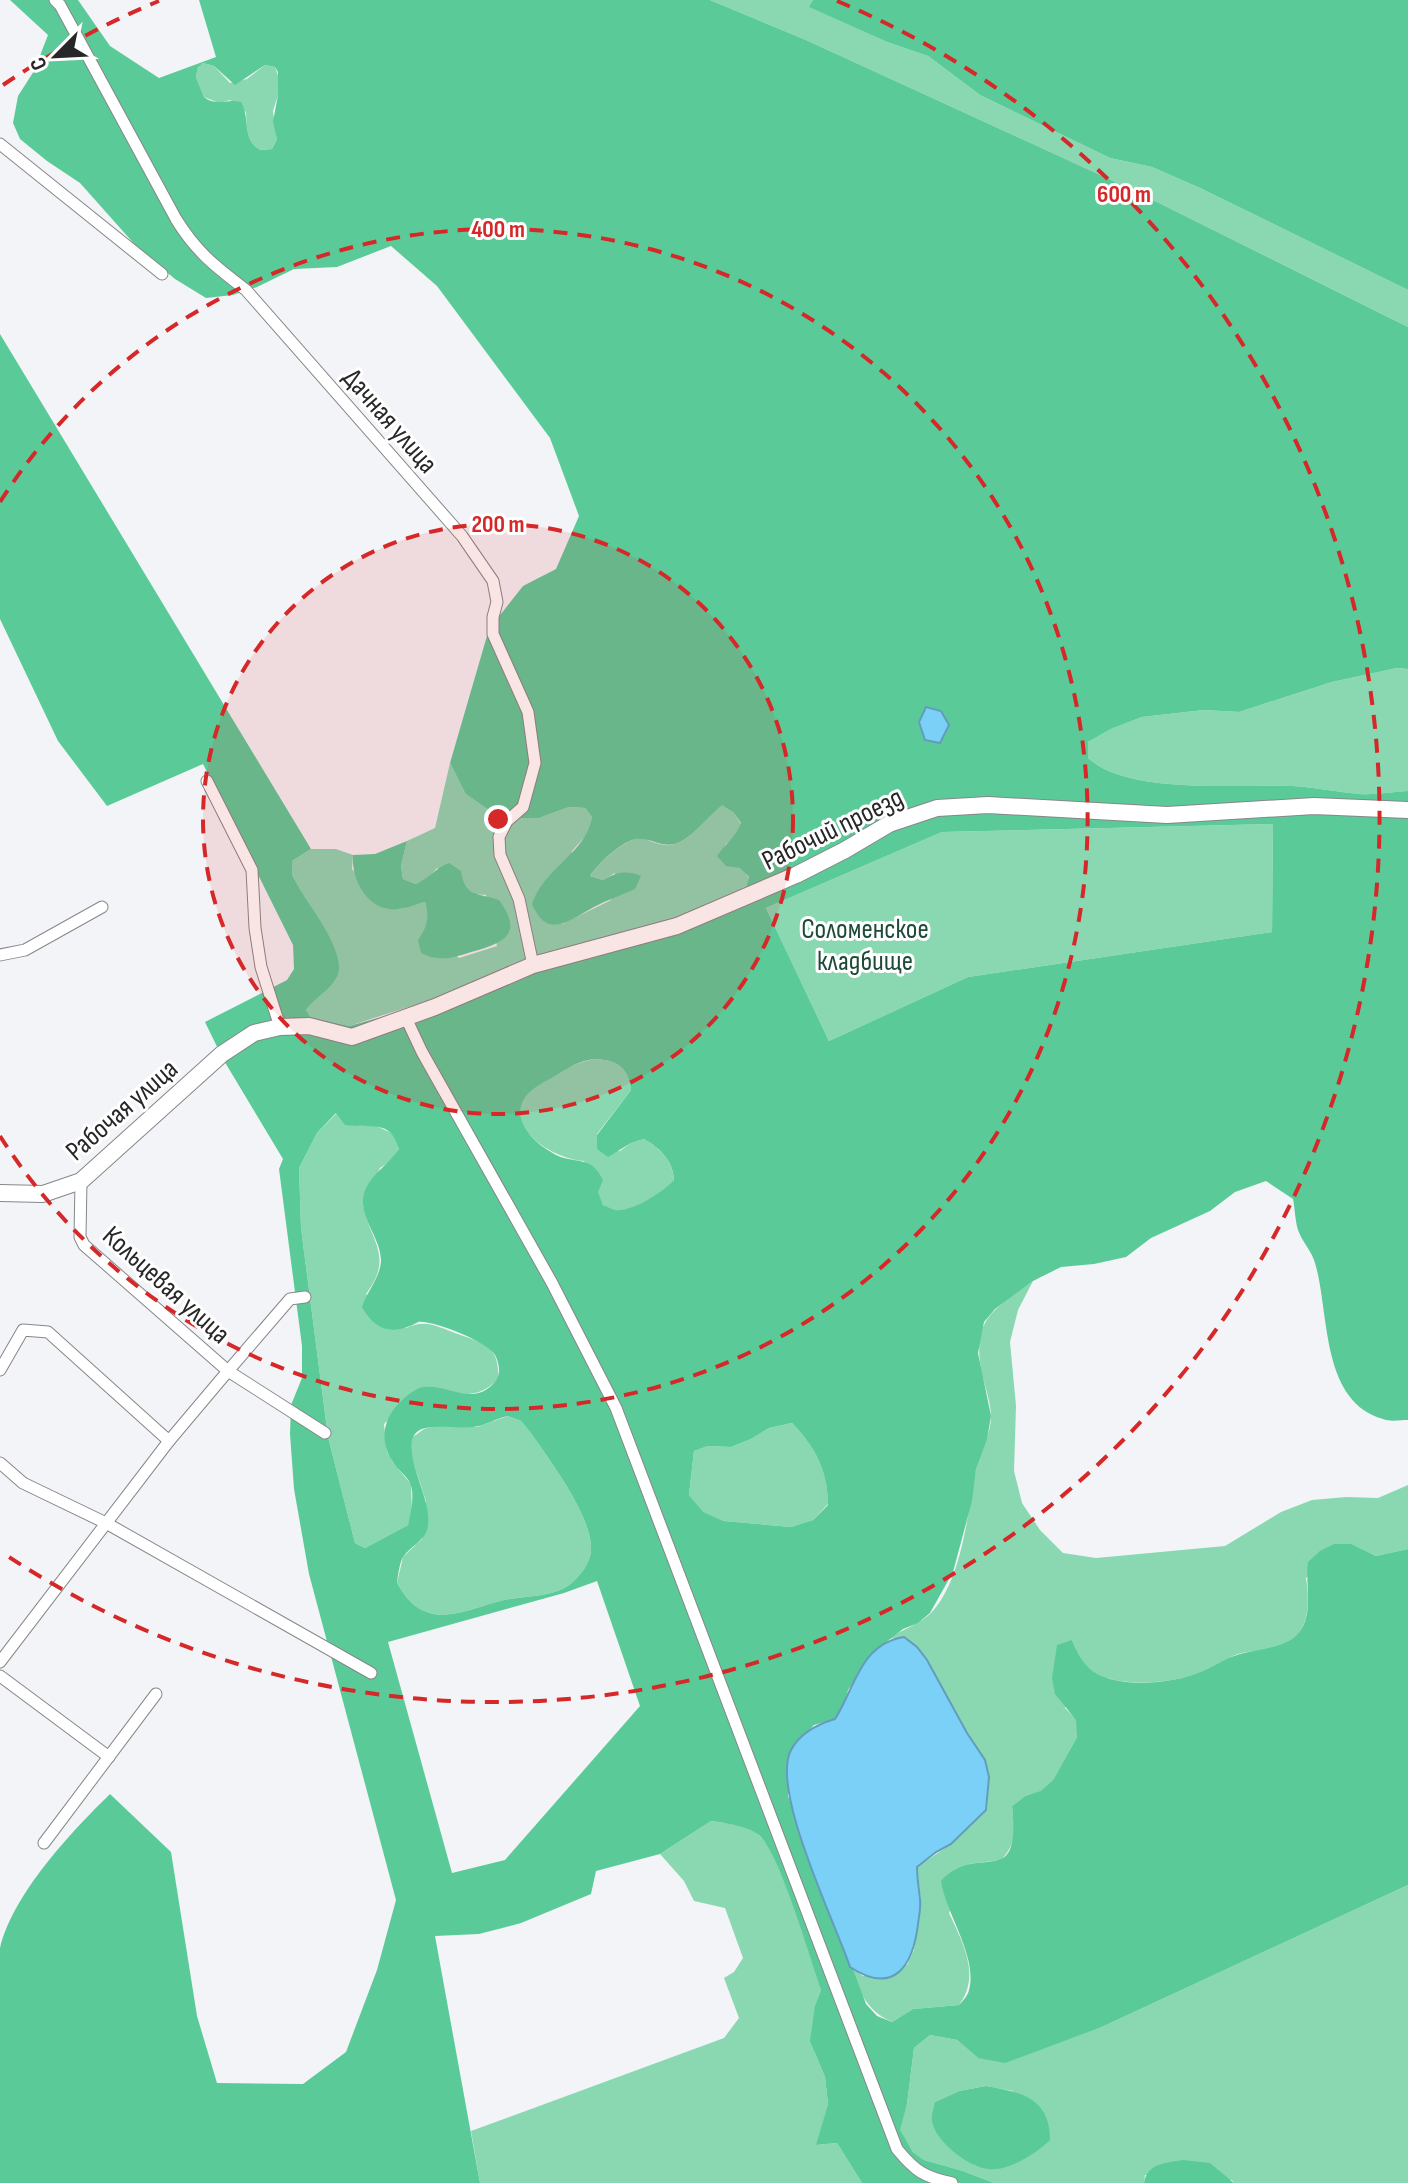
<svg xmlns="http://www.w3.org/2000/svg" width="1408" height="2183" font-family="'Sofia Sans Condensed',sans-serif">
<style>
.green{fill:#89d8b2;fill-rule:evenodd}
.forest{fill:#5bca99;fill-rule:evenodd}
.water{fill:#7bd0f8;stroke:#629dba;stroke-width:2}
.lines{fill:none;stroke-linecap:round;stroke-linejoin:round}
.street-casing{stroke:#868789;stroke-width:13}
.secondary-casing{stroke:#868789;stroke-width:18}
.street{stroke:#fff;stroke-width:11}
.secondary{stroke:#fff;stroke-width:16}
.ring{fill:none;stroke:#d62828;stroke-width:4;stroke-dasharray:14 10}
.labels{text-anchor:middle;stroke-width:6;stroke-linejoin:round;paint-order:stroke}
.street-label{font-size:28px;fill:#272728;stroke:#fff}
.park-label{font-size:28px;fill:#1d4b37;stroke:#fff}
.centre{fill:#d62828;stroke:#fff;stroke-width:4}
.ring-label{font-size:24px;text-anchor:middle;font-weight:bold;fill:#d62828;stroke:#fff;stroke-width:6;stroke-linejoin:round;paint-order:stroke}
</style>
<rect width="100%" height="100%" fill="#f3f4f7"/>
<g class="green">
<path d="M710,0h103l-3,7 77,35 41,14 52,39 130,63 42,9 48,21 208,102v37l-275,-137 -327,-150z"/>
<path d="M203,63l11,3 16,17 17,-4 18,-14 10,2 4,11 -1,17 -5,16 4,28 -5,10 -11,1c-15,-7 -14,-23 -15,-38l-16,-12 -11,3 -15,-6 -8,-20 2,-11z"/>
<path d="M1397,668l11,1v122c-16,1 -33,4 -49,3 -23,-2 -45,-7 -67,-8 -54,-2 -164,9 -204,-28v-16l23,-13 31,-12 62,-7 35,2 93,-30z"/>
<path d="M450,763l15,30 74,25 30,-11 16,1 7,9 -2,14 -18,20 -10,73 49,-24 4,-27 -12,7 -13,-4c8,-13 38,-41 54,-37 13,4 23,10 36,3 17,-9 28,-26 42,-38l11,8 8,12 -5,12 -11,9 24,33 -4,13 -87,36 -309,99 -40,-9 -3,-7c9,-12 23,-19 30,-31 15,-25 -34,-80 -44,-105v-13l19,-12h25l17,6 -1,14 34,40h13l26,-7 4,13 -3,14 33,29 38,-12 -11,-51 -13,-1 -36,-26 -9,11 -12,5 -13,-5 -2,-13 6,-25 28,-13z"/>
<path d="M1273,824l-1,108 -304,45 -139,64 -63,-133 176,-76z"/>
<path d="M595,1059c22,1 33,8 36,31l-34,44v15l23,2 11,-8 13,-4c17,10 29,22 30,42 -9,10 -44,32 -59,30 -1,-1 -11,-6 -12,-6l-19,-44c-25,-1 -72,-26 -63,-57 5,-19 55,-43 74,-45z"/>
<path d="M337,1113c12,5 53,15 58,24 3,4 3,8 4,12l-7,11 -12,8 -17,37c8,38 31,51 3,89l40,34c20,-9 30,-2 49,5 27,10 45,11 43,46 -25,26 -44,11 -75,8l-39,37 3,27 6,12 18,21 1,28 -4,13 -43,23 -10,-5 -27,-106 -27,-209 -2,-60 18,-35z"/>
<path d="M1033,1281l-15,29 -8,32 6,64 -2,65 8,32 18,27 23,23 33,5 129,-12 56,-34 31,-12 34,-3 32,1 30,-13v64l-32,7 -26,-12 -44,34c3,21 4,42 -10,59 -13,14 -41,12 -58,17 -14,5 -25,14 -39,19 -26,11 -91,16 -112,-6 -7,-8 -11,-18 -15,-27l-7,68 12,12v17l-24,43 -12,12 -16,4 -13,10c2,24 6,36 -11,54l-32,4 -20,49c14,30 32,63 10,92l-46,4 -21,13c-25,-11 -32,-29 -42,-55l13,9 44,-11 7,-15 7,-50 -4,-33 34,-23 36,-34 2,-33 -4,-17 -18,-27 -40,-73 -10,-13 -13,-10 -16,2c13,-9 30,-14 42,-25 32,-32 38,-103 46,-145 4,-18 15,-34 15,-53 0,-13 -6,-29 -9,-42 -11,-55 11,-64 51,-93z"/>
<path d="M508,1416l13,5 9,11c19,27 62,84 61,117 0,13 -11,28 -22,36 -16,12 -45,11 -65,15 -18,4 -35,12 -53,14 -9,1 -16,1 -24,-2 -14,-4 -23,-17 -30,-29l6,-26 19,-18 4,-38 -17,-51 4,-13 11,-8 13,-4 40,2z"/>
<path d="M792,1423c23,24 36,48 36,81l-15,16 -22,7 -67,-6 -22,-9 -13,-17 5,-44 14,-5 23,1 20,-8 18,-11z"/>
<path d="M711,1821c14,2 37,4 48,14 21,18 52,124 62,155l-6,15v48l10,24 3,27 -11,41 20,-2 25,40h-382l-9,-52 253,-93 15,-20 -15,-40 10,-6 9,-14 -18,-50 -31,-7 -10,-20 -24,-27z"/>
<path d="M1408,1885v298h-174l-2,-3 -87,-5 -1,8h-150l-31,-12 -39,-11 -11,-8 -14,-22 8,-26 7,-56 16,-13 27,5 21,18 126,-32zM986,2086l27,5 -37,75 -22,-15 -19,-49 24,-11z"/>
</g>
<g class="forest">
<path d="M10,0h68l32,46 49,32 57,-21 -17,-57h511l96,40 327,150 275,137v342l-11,-1 -65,14 -93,30 -35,-2 -62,7 -31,12 -23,13v16c40,37 150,26 204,28 22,1 44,6 67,8 16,1 33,-2 49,-3v629c-8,0 -18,2 -25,-1 -63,-18 -53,-106 -68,-156 -3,-12 -13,-21 -17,-33 -3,-10 -3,-21 -5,-31l-27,-18 -31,11 -25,19 -59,27 -25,19 -32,7 -33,3 -28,14 -38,28 -11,13 -6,31 13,63 -4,23 -11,30 -4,32 -19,71 -23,41 -12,10 -15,6 -27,21 -28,40 -4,16 -9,13 -21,6 -22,23 -4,48 78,208 11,12 15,6 21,-13 46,-4c4,-4 9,-10 10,-15 9,-33 -23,-76 -28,-109 39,-41 80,13 71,-75l13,-10 16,-5 12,-11 24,-43 -1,-17 -21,-26 -3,-16 5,-33 15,-5c4,9 8,19 15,26 21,24 85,18 111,7 14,-5 25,-14 39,-18 21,-7 53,-5 65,-27 11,-19 3,-45 6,-66l12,-11 14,-7h17l25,12 32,-7v336l-304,141 -99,37 -27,-5 -21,-18 -27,-5 -16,13 -7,56 -7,26 13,22 11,8 39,11 31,12h-132l-25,-40 -21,2 12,-41 -3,-27 -15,-36 5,-36 6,-15c-11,-32 -41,-136 -62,-155 -11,-9 -34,-12 -48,-14l-51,33 -64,17 -5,23 -70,29 -42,11 -44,2 45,247h-480v-235c13,-54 71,-116 110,-154l61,58 26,164 20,67 86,1 43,-32 31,-82 19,-70 -87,-326 -15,-85 -4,-55 1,-29 11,-27v-32l-23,-177 4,-10 -60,-100 -18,-37 82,-42 7,-11 -1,-24 -90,-181 -96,42 -49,-65 -58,-122v-285l311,515 -19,12v13c10,25 60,80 44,105 -7,12 -21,19 -30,31l4,7 39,9 40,-11 269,-88 87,-36 4,-14 -9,-9 -14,-2 -9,-10c8,-12 19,-19 24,-33l-8,-11 -11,-7c-14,11 -25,28 -42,37 -16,8 -26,-4 -42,-3 -14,0 -41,25 -48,37l13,4c14,-8 23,-10 38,-4l-6,13c-13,6 -28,11 -41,18 -25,13 -46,34 -62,-3 11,-35 55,-52 60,-87l-7,-9 -16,-1 -30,11h-16l-31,-6 -27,-19 -15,-30 39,-134 34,-43 33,-17 23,-53 -29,-78 -113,-152 -46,-40 -54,21 -43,2 -37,18 -24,8 -27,3 -31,-19 -38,-32 -57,-64 -33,-22 -27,-22 -7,-16 5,-27 16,-25 14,-36zM203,63l11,3 21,19 30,-20 10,2 3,5v23l-5,27 4,17 -5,10 -11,1c-20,-10 -10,-31 -20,-48 -13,-4 -25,5 -37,-5l-8,-20 2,-10zM1273,824l-1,108 -304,45 -139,64 -63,-133 176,-76zM595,1059c22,1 33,8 36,31l-34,45v14l11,8 23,-14 13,-4c17,10 29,22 30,41 -9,11 -44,33 -59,30 -1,0 -11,-5 -12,-5l-5,-13 5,-12c-4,-7 -6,-11 -12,-15 -10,-6 -23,-4 -35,-10 -34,-18 -54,-51 -12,-73 18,-9 30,-21 51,-23zM336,1113l9,12c26,4 45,-7 54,24 -10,15 -25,23 -33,39 -12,26 15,47 15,73 -1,17 -14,30 -19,46 10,18 24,28 45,20 1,0 10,-4 11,-5 15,-2 70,20 77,33 5,9 6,21 -1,28 -22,24 -45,1 -70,4 -5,0 -12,5 -16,8 -23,18 -32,42 -14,69 4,6 13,12 16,19 5,11 1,30 -2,42l-43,23 -10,-5 -27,-106 -27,-209 -2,-60 18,-35zM508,1416l13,5 9,11c19,27 62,84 61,117 0,13 -11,28 -22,36 -16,12 -45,11 -65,15 -18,4 -35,12 -53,14 -9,1 -17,1 -24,-2 -14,-4 -23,-17 -30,-29 1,-8 2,-17 5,-24 7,-13 25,-18 26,-34 2,-18 -7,-36 -12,-54 -18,-58 21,-41 57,-44 12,-1 24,-9 35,-11zM792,1423c23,24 36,48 36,82l-15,15 -22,7 -67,-6 -21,-9 -14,-17 5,-44 14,-5 23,1 20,-8 18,-11zM597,1581l43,125 -135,154 -53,13 -64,-231 176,-49z"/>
<path d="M813,0h595v290l-208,-102 -48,-21 -42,-9 -130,-63 -52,-39 -41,-14 -78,-35z"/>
<path d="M407,841l-6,25 2,13 13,5c13,-6 20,-16 33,-21l12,8c4,27 16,21 38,29 24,33 7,42 -24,51 -21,6 -33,12 -54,2l-3,-13c9,-13 12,-22 7,-38 -11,3 -25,9 -37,7 -24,-4 -37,-33 -35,-54l22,-1z"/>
<path d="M986,2086c35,6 64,12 64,54 -13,13 -42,32 -62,29 -20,-2 -53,-28 -56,-48 -1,-6 2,-13 3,-19l24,-11z"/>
<path d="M1183,2160l27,3 24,20h-90c3,-20 22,-20 39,-23z"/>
</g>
<g class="water">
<path d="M926,707l15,4 8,14 -9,18 -15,-3 -6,-18z"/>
<path d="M904,1637l13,10 10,13 40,73 18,27 4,17 -3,33 -35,34 -15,8 -19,15c0,11 2,21 3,32 1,8 -1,17 -2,25 -5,42 -24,72 -68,43 -15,-45 -80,-177 -59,-217 9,-17 27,-26 44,-31 20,-31 25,-75 69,-82z"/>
</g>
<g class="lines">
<g class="street-casing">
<g id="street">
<path d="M55,0l5,5 116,214c21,34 39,47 70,71l216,246 31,45 4,21 -4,15v17l35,78 7,51 -12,44 -16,14 -8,16 1,18 19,44 14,66"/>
<path d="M0,144l162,130"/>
<path d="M207,781l45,89 3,58 6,39 19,60"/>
<path d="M0,955l25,-5 77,-43"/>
<path d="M406,1018l16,34 130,231 64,125 281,741c18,22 27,28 55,34"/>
<path d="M305,1297l-15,2 -62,72 97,62"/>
<path d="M0,1370l23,-40 25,2 121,109 59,-70 -144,-126 -4,-8 1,-56"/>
<path d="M0,1463l23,20 83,40 265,150"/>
<path d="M0,1662l169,-221"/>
<path d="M0,1676l109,81"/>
<path d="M44,1843l112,-149"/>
</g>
</g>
<g class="secondary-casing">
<path id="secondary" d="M0,1193l43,1 38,-13 141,-127 32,-21 26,-6 29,-1 43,11 83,-30 98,-42 144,-39 119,-51 49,-25 44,-26 48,-16 51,-3 179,10 147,-9 94,4"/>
</g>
<use href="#street" class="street"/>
<use href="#secondary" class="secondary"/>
</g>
<circle cx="498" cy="819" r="295" fill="#d62828" fill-opacity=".12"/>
<g class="ring">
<circle cx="498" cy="819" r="295"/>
<path d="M0 502A590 590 0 1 1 0 1136"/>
<path d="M3 85A885 885 0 0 1 159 1M837 1A885 885 0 1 1 3 1553"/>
</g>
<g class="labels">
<g class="street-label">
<text transform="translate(391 420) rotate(49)" y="10">Дачная улица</text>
<text transform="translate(832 828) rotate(-26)" y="10">Рабочий проезд</text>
<text transform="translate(121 1109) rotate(-41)" y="10">Рабочая улица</text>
<text transform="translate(167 1284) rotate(42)" y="10">Кольцевая улица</text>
</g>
<g class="park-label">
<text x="865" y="938">Соломенское<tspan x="865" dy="32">кладбище</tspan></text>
</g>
</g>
<circle cx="498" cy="819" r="12" class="centre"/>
<g class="ring-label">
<text x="1124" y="202">600 m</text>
<text x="498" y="237">400 m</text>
<text x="498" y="532">200 m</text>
</g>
<g transform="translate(56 56) rotate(246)" stroke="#ffffff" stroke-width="6" paint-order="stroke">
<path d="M0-6L14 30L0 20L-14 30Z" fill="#272728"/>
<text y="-12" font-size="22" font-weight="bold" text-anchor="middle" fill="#272728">С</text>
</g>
</svg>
